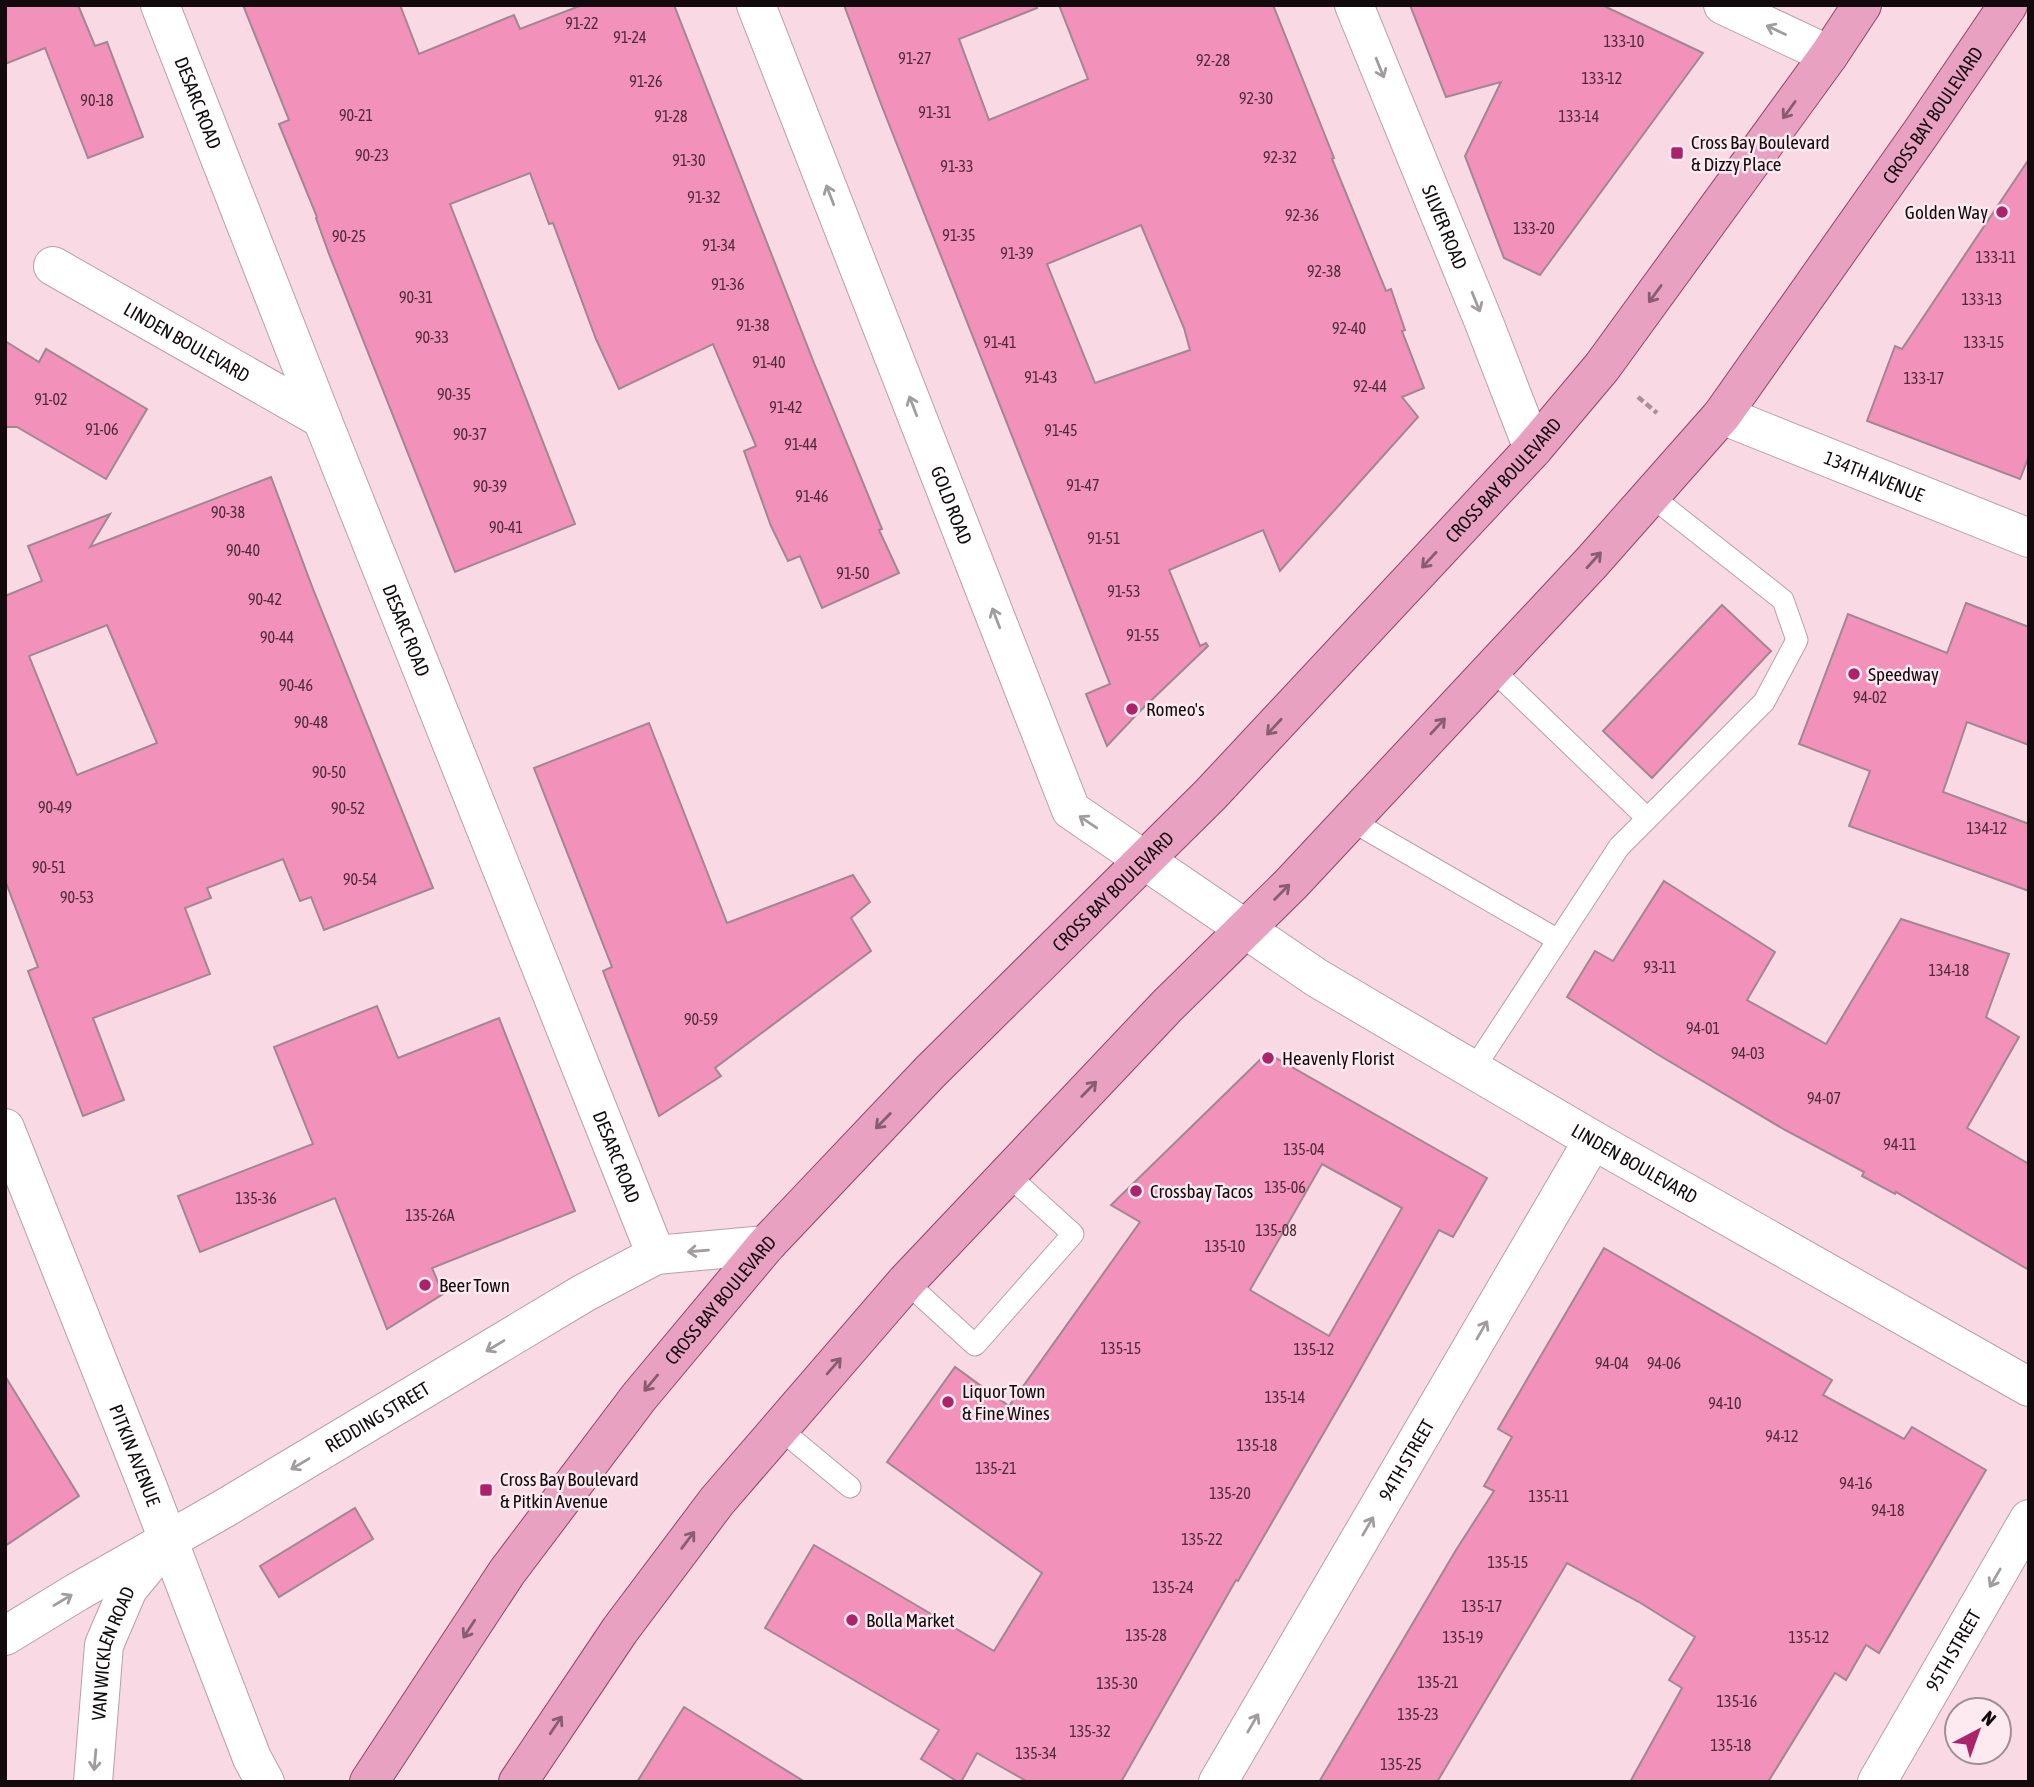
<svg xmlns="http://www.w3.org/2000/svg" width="2034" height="1787" font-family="'Asap Condensed',sans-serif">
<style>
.building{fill:#f291b9;stroke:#a28691;stroke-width:2;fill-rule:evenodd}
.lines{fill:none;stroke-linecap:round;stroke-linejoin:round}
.service-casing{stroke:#ba9ea8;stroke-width:23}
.minor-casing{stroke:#ba9ea8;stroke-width:40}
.tertiary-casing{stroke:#ba9ea8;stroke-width:40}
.primary-casing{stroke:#934368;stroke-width:40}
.path{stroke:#a79099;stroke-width:4.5;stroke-dasharray:7 3.5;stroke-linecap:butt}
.service{stroke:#fff;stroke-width:21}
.minor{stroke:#fff;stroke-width:38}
.tertiary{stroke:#fff;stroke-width:38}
.primary{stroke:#e8a1c1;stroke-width:38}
.oneway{stroke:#a19d9f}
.oneway2{stroke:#885d70}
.poi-dot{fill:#ab246b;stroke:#fdeaf1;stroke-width:2.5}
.labels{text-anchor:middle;stroke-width:5;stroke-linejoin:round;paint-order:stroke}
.number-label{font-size:16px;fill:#4b2c39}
.street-label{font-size:19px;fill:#130a0e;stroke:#fdeaf1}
.poi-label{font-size:19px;fill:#130a0e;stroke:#fdeaf1;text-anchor:start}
</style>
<rect width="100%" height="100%" fill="#f8d9e4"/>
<g class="building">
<path d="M5,5h73l17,41 12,-4 36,95 -55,21 -43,-110 -40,16z"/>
<path d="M243,5h157l19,49 95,-39 6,14 62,-24h92l140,358 68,166 -3,1 20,43 -77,35 -22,-52 -12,5 -17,-35 -27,-75 12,-5 -43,-102 -94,45 -23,-50 -43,-116 -4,1 -19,-51 -80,31 125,320 -120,48 -126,-318 -13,-36 1,-1 -38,-93 10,-4z"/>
<path d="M844,5h193v3l-78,31 30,81 99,-41 -29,-74h214l61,153 -2,1 54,132 5,-2 14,41 -3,1 22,57 -22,9 16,20 -138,154 -17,-41 -94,40 31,76 6,-3 2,3 -69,66 -32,34 -21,-52 24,-10 -229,-580zM1141,225l43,103 6,22 -95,33 -48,-119z"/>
<path d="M1410,5h192l101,48 -163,222 -36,-17 -39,-102 36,-74 -55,15z"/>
<path d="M2029,159v297l-9,23 -153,-58 28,-75 7,3z"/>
<path d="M5,341l34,21 7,-13 101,60 -41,70 -89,-52h-12z"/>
<path d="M271,477l42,112 120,299 -109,42 -13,-33 -11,4 -17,-42 -76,29 4,10 -26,10 25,66 -117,44 31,82 -41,16 -55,-145 10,-4 -33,-87v-284l37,-15 -14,-35 82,-32 -20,33zM107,625l50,118 -80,32 -48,-119z"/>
<path d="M1966,603l63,24v118l-62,-23 -24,70 86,32v67l-180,-65 21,-55 -71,-27 49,-130 99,39z"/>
<path d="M1722,605l49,46 -119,127 -49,-47z"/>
<path d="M649,723l78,200 126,-48 17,27 -19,16 20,33 -156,117 6,8 -62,40 -56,-145 9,-4 -78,-199z"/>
<path d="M1664,881l111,71 -28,48 79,44 75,-125 108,35 -23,63 33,20 -52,91 62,36v106l-133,-78 -1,2 -33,-18 2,-4 -79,-42 -128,-76 -90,-57 28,-46 18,10z"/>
<path d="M377,1006l21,52 101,-40 76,193 -143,57 11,26 -56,35 -52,-131 -135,54 -22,-56 135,-52 -39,-97z"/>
<path d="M1267,1053l220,125 -34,59 -14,-7 -91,161 -110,190 -2,-1 -115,202h-93l-51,-29 -16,29h-3l-37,-23 18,-29 -174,-102 49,-83 180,106 48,-78 -155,-111 68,-95 54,39 131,-184 -29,-17zM1322,1164l80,44 -73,128 -79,-46z"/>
<path d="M1604,1248l228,132 -9,15 81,44 8,-12 74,43 -107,183 -13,-8 -20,35 -11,-7 -67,109h-138l52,-94 -13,-8 26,-43 -56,-35 -72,-39 -130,219h-118l137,-232 38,-59 -10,-5 28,-49 -14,-8z"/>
<path d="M5,1376l74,120 -74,50z"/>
<path d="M355,1508l18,31 -94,58 -19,-31z"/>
<path d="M684,1707l121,75h-168z"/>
</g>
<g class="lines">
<g class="service-casing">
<g id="service">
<path d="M1492,669l155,149"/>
<path d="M1350,820l208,120"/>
<path d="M1473,1070l146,-223 145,-145 33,-62 -14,-40 -132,-104"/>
<path d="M906,1282l69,63 98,-111 -65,-59"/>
<path d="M780,1429l70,58"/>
</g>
</g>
<g class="minor-casing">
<g id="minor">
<path id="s1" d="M160,5l162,414 334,836"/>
<path id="s2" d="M756,5l315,805 246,168 276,162 436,247"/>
<path id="s3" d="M1354,5l129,315 50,129"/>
<path d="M1723,5l106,50"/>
<path id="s4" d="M53,266l269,153"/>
<path id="s5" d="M1722,415l307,123"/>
<path id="s6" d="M5,1636l72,-44 148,-84 359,-215 72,-38 110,-10"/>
<path id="s7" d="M93,1782l11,-137 24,-56 28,-34"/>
<path id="s8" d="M1218,1782l375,-642"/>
<path id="s9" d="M1877,1782l152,-263"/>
</g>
</g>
<g class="tertiary-casing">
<g id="tertiary">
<path id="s10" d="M5,1128l142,357 105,273 13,24"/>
</g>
</g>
<g class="primary-casing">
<g id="primary">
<path id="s11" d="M369,1782l138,-210 132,-175 127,-152 164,-173 280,-277 323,-346 69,-82 227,-312 33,-50"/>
<path id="s12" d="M518,1782l102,-152 97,-129 189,-219 261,-276 124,-122 301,-322 130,-147 201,-285 85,-125"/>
</g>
</g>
<path class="path" d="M1638,397l19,16"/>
<use href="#service" class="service"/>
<use href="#minor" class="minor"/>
<use href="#tertiary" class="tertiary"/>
<use href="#primary" class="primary"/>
</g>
<defs><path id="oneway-shaft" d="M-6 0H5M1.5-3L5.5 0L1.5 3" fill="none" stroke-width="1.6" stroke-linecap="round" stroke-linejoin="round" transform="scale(1.75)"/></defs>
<g class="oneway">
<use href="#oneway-shaft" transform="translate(1776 30) rotate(-155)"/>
<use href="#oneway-shaft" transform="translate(1380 68) rotate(68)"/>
<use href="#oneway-shaft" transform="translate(830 195) rotate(-111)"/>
<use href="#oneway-shaft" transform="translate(1476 302) rotate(68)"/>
<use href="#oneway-shaft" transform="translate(913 406) rotate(-111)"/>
<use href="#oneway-shaft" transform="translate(996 618) rotate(-111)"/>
<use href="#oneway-shaft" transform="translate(1088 822) rotate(-146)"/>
<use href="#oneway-shaft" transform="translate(698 1251) rotate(175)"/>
<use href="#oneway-shaft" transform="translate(1482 1330) rotate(-60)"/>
<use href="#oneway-shaft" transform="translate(495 1346) rotate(149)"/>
<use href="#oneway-shaft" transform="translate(300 1464) rotate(149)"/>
<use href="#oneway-shaft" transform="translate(1368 1526) rotate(-60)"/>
<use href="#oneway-shaft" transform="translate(1995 1578) rotate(120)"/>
<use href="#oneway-shaft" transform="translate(63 1600) rotate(-31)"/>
<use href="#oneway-shaft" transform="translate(1253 1723) rotate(-60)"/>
<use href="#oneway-shaft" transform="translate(95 1760) rotate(95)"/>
</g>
<g class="oneway2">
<use href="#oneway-shaft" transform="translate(1789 110) rotate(126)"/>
<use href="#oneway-shaft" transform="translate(1655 294) rotate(126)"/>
<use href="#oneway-shaft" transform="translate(1429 560) rotate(133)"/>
<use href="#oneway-shaft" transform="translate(1594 560) rotate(-48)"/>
<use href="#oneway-shaft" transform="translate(1438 726) rotate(-47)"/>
<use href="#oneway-shaft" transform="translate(1274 727) rotate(133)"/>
<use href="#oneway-shaft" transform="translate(1282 892) rotate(-45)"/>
<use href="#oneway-shaft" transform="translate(1089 1089) rotate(-46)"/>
<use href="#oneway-shaft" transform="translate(883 1121) rotate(134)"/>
<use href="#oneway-shaft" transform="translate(834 1366) rotate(-49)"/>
<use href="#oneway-shaft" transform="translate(651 1383) rotate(130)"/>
<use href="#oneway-shaft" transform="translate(688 1540) rotate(-53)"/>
<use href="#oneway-shaft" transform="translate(469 1629) rotate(123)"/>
<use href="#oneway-shaft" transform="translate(556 1725) rotate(-56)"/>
</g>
<g class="poi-dot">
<rect x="1670" y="146" width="14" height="14" rx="3.5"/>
<circle cx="2002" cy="212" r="7"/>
<circle cx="1854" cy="674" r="7"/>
<circle cx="1132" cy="709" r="7"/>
<circle cx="1268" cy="1058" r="7"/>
<circle cx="1136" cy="1191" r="7"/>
<circle cx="425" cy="1285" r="7"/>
<circle cx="948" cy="1402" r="7"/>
<rect x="479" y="1483" width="14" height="14" rx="3.5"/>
<circle cx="852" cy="1620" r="7"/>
</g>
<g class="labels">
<g class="number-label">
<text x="582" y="29">91-22</text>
<text x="630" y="43">91-24</text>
<text x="1624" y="47">133-10</text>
<text x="915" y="64">91-27</text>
<text x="1213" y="66">92-28</text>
<text x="1602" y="84">133-12</text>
<text x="646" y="87">91-26</text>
<text x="1256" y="104">92-30</text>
<text x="97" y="106">90-18</text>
<text x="935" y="118">91-31</text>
<text x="356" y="121">90-21</text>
<text x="671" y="122">91-28</text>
<text x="1579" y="122">133-14</text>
<text x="372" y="161">90-23</text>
<text x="1280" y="163">92-32</text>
<text x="689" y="166">91-30</text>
<text x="957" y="172">91-33</text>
<text x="704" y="203">91-32</text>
<text x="1302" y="221">92-36</text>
<text x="1534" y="234">133-20</text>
<text x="959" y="241">91-35</text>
<text x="349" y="242">90-25</text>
<text x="719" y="251">91-34</text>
<text x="1017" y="259">91-39</text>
<text x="1996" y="263">133-11</text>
<text x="1324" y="277">92-38</text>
<text x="728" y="290">91-36</text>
<text x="416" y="303">90-31</text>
<text x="1982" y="305">133-13</text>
<text x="753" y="331">91-38</text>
<text x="1349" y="334">92-40</text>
<text x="432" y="343">90-33</text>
<text x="1000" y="348">91-41</text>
<text x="1984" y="348">133-15</text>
<text x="769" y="368">91-40</text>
<text x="1041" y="383">91-43</text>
<text x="1924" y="384">133-17</text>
<text x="1370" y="392">92-44</text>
<text x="454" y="400">90-35</text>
<text x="51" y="405">91-02</text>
<text x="786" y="413">91-42</text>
<text x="102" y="435">91-06</text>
<text x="1061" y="436">91-45</text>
<text x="470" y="440">90-37</text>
<text x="801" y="450">91-44</text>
<text x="1083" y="491">91-47</text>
<text x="490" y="492">90-39</text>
<text x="812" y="502">91-46</text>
<text x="228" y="518">90-38</text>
<text x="506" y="533">90-41</text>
<text x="1104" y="544">91-51</text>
<text x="243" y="556">90-40</text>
<text x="853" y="579">91-50</text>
<text x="1124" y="597">91-53</text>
<text x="265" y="605">90-42</text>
<text x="1143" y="641">91-55</text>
<text x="277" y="643">90-44</text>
<text x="296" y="691">90-46</text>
<text x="1870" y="703">94-02</text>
<text x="311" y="728">90-48</text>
<text x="329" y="778">90-50</text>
<text x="55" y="813">90-49</text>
<text x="348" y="814">90-52</text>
<text x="1987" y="834">134-12</text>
<text x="49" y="873">90-51</text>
<text x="360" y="885">90-54</text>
<text x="77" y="903">90-53</text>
<text x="1660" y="973">93-11</text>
<text x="1949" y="976">134-18</text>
<text x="701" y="1025">90-59</text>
<text x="1703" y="1034">94-01</text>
<text x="1748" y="1059">94-03</text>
<text x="1824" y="1104">94-07</text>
<text x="1900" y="1150">94-11</text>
<text x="1304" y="1155">135-04</text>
<text x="1285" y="1193">135-06</text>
<text x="256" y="1204">135-36</text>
<text x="430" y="1221">135-26A</text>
<text x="1276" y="1236">135-08</text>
<text x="1225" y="1252">135-10</text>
<text x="1121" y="1354">135-15</text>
<text x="1314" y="1355">135-12</text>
<text x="1612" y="1369">94-04</text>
<text x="1664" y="1369">94-06</text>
<text x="1285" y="1403">135-14</text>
<text x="1725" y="1409">94-10</text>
<text x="1782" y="1442">94-12</text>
<text x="1257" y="1451">135-18</text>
<text x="996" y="1474">135-21</text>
<text x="1856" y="1489">94-16</text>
<text x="1230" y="1499">135-20</text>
<text x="1549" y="1502">135-11</text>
<text x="1888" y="1516">94-18</text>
<text x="1202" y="1545">135-22</text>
<text x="1508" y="1568">135-15</text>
<text x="1173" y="1593">135-24</text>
<text x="1482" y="1612">135-17</text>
<text x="1146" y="1641">135-28</text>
<text x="1463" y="1643">135-19</text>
<text x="1809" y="1643">135-12</text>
<text x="1438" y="1688">135-21</text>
<text x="1117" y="1689">135-30</text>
<text x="1737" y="1707">135-16</text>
<text x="1418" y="1720">135-23</text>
<text x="1090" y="1737">135-32</text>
<text x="1731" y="1751">135-18</text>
<text x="1036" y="1759">135-34</text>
<text x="1401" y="1770">135-25</text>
</g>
<g class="street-label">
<text dy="7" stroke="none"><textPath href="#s1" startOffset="105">DESARC ROAD</textPath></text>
<text dy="7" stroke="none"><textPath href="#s12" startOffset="2191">CROSS BAY BOULEVARD</textPath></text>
<text dy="7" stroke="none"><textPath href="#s3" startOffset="240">SILVER ROAD</textPath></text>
<text dy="7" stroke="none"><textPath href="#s4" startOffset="154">LINDEN BOULEVARD</textPath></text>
<text dy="7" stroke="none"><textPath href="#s5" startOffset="164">134TH AVENUE</textPath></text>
<text dy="7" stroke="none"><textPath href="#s11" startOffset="1731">CROSS BAY BOULEVARD</textPath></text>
<text dy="7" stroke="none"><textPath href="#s2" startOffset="537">GOLD ROAD</textPath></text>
<text dy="7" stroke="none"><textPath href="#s1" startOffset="672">DESARC ROAD</textPath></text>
<text dy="7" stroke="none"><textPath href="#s11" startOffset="1164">CROSS BAY BOULEVARD</textPath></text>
<text dy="7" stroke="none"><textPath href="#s1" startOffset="1239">DESARC ROAD</textPath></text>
<text dy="7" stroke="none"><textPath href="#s2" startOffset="1530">LINDEN BOULEVARD</textPath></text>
<text dy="7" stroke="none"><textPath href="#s11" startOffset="597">CROSS BAY BOULEVARD</textPath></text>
<text dy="7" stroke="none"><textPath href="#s6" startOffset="432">REDDING STREET</textPath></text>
<text dy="7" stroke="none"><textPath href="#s10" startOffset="352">PITKIN AVENUE</textPath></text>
<text dy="7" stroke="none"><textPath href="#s8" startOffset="373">94TH STREET</textPath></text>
<text dy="7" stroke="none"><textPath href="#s9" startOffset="152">95TH STREET</textPath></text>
<text dy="7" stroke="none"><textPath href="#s7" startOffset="131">VAN WICKLEN ROAD</textPath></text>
</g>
<g class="poi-label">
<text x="1691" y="149">Cross Bay Boulevard<tspan x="1691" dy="22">&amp; Dizzy Place</tspan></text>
<text x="1988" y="219" text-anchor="end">Golden Way</text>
<text x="1868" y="681">Speedway</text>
<text x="1146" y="716">Romeo's</text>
<text x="1282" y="1065">Heavenly Florist</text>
<text x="1150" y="1198">Crossbay Tacos</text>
<text x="439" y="1292">Beer Town</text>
<text x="962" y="1398">Liquor Town<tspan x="962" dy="22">&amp; Fine Wines</tspan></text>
<text x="500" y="1486">Cross Bay Boulevard<tspan x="500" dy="22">&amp; Pitkin Avenue</tspan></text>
<text x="866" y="1627">Bolla Market</text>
</g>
</g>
<rect width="2034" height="1787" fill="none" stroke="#130a0e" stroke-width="14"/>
<g transform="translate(1978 1731) rotate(41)"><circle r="33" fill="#fdeaf1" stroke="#9f9096" stroke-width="2"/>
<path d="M0-5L12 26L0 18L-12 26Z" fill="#ab246b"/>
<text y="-10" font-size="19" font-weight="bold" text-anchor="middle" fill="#130a0e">N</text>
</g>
</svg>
